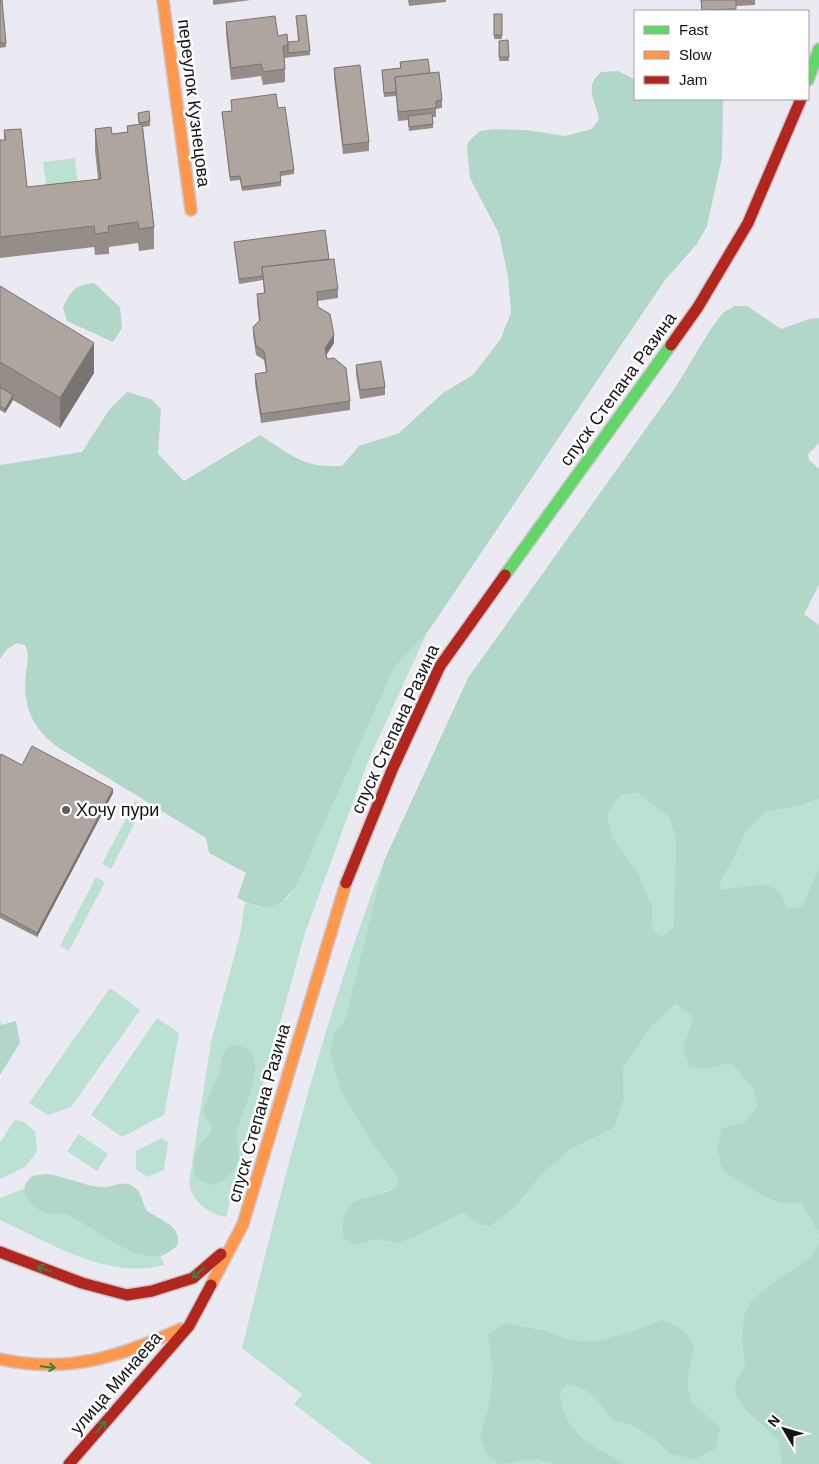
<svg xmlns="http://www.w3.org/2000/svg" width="819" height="1464" font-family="Arial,sans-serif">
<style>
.green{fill:#bbe1d2}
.forest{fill:#b1d7c8;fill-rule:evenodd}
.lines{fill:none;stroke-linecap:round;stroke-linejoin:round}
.fast-casing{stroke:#c9c8ce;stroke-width:14}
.slow-casing{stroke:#c9c8ce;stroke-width:14}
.jam-casing{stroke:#c9c8ce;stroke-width:14}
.fast{stroke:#63d668;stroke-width:11}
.slow{stroke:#ff974d;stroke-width:11}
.jam{stroke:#b3261e;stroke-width:11}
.wall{fill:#958e88}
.shaded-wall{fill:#79746f}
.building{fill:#ada59e;stroke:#79746f}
.oneway{stroke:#3f7e44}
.poi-dot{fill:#5f5e64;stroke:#fff;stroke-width:2}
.labels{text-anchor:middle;stroke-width:5;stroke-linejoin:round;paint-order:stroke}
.street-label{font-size:18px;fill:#141318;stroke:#fff}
.poi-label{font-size:18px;fill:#141318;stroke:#fff;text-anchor:start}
</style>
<rect width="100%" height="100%" fill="#ebeaf2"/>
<g class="green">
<path d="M75,158l3,30 -31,4 -4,-30z"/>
<path d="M427,633l-59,128 -63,172 -79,284c-17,-3 -34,-15 -37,-34l22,-141 29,-107 5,-33 12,5 30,-8 11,-16 96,-215z"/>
<path d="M637,793l32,24 7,22 -3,89 -12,9 -8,-7 -1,-24 -15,-35 -24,-33 -6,-24 14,-19z"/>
<path d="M819,799v68l-17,40 -15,1 -22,-24 -46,7 4,-15 9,-13 12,-29 23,-23 24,-3z"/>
<path d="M135,801l9,4 -33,64 -9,-5z"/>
<path d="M384,861l-39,159 -11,12 38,111 26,35 -1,7 -18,10 -25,50 22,-6 21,4 17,-5 49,-26 15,12 39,-19 24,-30 30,-26 43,-21 10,-29 -1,-31 29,-42 23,-22 18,13 -10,30 23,22 25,-6 21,25 5,17 -13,18 16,71 18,9h23l18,31v8l-8,15 -46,31 -15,14 -8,40 3,23 -9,15 9,29 33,31 4,24h-410l-78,-60 8,-10 -60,-46c41,-164 81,-329 142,-487z"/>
<path d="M96,877l9,5 -36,69 -9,-5z"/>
<path d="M110,988l30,22 -69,97 -23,8 -19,-12z"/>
<path d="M157,1018l22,15 -15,82 -42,22 -31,-22z"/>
<path d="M15,1120l8,2 12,9 2,20 -12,16 -25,12v-37z"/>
<path d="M79,1134l29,20 -11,17 -30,-20z"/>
<path d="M161,1138l7,4 -4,28 -16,7 -12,-8v-18z"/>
<path d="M55,1177l43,19 39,-1 27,70c-58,15 -113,-22 -164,-45v-22z"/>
</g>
<g class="forest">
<path d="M618,71l16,8 1,20h88l-1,59 -15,68 -10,18 -32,36 -238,353 -33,35 -96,215c-19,28 -32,29 -61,15l9,-25 -37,-20 -3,-15 -147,-90c-27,-19 -37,-43 -33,-76 1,-11 4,-16 -1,-27l-8,-2 -10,6 -7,10v-194l82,-13 27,-42 18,-18 24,7 10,10 -3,45 26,27 76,-46c31,20 43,33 82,31l17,-20 40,-13 44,-40 30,-18 27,-35 11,-27 -3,-37 -9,-42 -29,-56 -3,-29 1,-7 12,-11 13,-2 33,1 39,6 27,-7 7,-10c-3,-18 -16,-32 2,-47z"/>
<path d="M94,283l26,24 2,21 -9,14 -46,-21 -4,-14c9,-18 11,-21 31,-24z"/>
<path d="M734,306h13l34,23 28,-10 10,-1v125l-11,11 1,6 10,9v116l-15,29 15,11v174l-28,9 -24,3 -23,23 -12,29 -9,13 -4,14 46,-6 15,8 7,16 15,-1 17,-40v367l-18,-31h-23l-18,-9 -37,-23 -6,-22 5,-21 22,-5 13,-18 -5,-17 -21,-25 -25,6 -17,-2 -6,-20 10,-30 -18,-13 -23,22 -29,42 1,31 -10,29 -43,21 -30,26 -24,30 -27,21 -12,-2 -15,-12 -49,26 -17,5 -21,-4 -22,6 -11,-8c-2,-52 23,-28 54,-52l1,-7 -26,-35 -31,-52 -11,-39 4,-20 11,-12 39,-159 84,-183 207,-290 37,-61 11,-14zM637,793l32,24 7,22 -3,89 -12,9 -8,-7 -1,-24 -15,-35 -24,-33 -6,-24 14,-19z"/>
<path d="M0,1019l1,6 15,-4 4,22 -20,32z"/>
<path d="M235,1045c42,5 7,63 2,85 -3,12 5,24 0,34 -5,11 -15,19 -27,21l-13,-6c-6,-9 -3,-27 3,-35 5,-7 11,-7 12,-16l-8,-13v-8l14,-32 5,-21 7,-8z"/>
<path d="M46,1174c19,2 35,11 54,13 12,2 22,-9 34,0 8,5 8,16 13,24 12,8 37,16 30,35 -4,3 -9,7 -13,9 -28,9 -72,-28 -95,-40 -7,-3 -16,0 -23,-2 -12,-4 -24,-16 -21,-29l7,-8z"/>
<path d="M819,1242v222h-37l-4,-24 -33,-31 -10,-15 1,-14 9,-15 -3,-23 2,-26 6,-14 15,-14 46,-31z"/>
<path d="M662,1320l22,10 10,15 -7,39 4,17 29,27 -4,21 -21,10 -24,-5 -15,-14 -23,-15 -20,-5c-14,-17 -23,-35 -47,-36l-6,8c1,24 13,40 33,54 9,7 22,10 30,18h-70l-18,-5 -36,5 -13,-10 -6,-17 9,-33 4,-30 -5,-40 16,-10 40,6 24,10 27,2 39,-11z"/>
</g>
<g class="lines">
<g class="fast-casing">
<g id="fast">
<path d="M808,80l11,-31"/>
<path d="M505,575l166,-230"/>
</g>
</g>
<g class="slow-casing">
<g id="slow">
<path d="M163,0l28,210"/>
<path d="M211,1285l32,-61 103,-341"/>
<path d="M0,1359c68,15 119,-2 181,-30"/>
</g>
</g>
<g class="jam-casing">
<g id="jam">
<path d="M671,345l27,-38 50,-84 53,-124"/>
<path d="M346,883l46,-113 48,-104 65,-91"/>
<path d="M0,1252l82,31 45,12 25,-4 41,-13 28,-24"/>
<path d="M69,1464l120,-138 22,-41"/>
</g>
</g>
<use href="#fast" class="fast"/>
<use href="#slow" class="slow"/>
<use href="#jam" class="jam"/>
</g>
<g class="wall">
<path d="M0,0l6,43v4l-6,1z"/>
<path d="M213,0h38l-38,5z"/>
<path d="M408,0h38v2l-37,4z"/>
<path d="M701,0h54v5l-19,1v5h-35z"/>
<rect x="494" y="14" width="8" height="25"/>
<path d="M296,16l14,35v4l-26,3 1,11v13l-22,3 -2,-9 -30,4 -5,-46v-12l52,14 10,6 10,-1z"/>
<path d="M508,40l1,21h-10v-20z"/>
<path d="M400,62l30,11 12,27v8l-6,1v8h-3v11l-24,3 -1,-11 -10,1 -2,-25 -12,1 -2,-27 18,-2z"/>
<path d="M334,68l35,74v9l-26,3 -9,-77z"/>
<path d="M231,100l47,8 16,62v4l-13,2v10l-39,5 -2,-11 -10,1 -8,-69 10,-1z"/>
<path d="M138,113l12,8v5l-7,1 11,100v22l-15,2 -1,-8 -29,4v7l-14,1 -1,-8 -94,11v-118h4v-10l23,57 71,-8 -3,-29v-21l17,5 15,-2v-6l12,-2z"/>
<path d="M234,242l95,17 9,30v9l-20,3v6l16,36 -8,12 1,4 23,42v9l-89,13 -6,-40v-9l11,-2 -2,-12 -8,-5 -3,-20v-8l6,-6 -2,-19v-8l7,-1 -1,-13 -24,4z"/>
<path d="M0,286l94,87 -34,55 -47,-28 -8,13 -5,-3z"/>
<path d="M356,365l29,22v8l-25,4 -4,-25z"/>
<path d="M0,757l22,8 91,28 -76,144 -37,-19z"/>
</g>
<g class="shaded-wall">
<path d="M334,335v8l-9,14v-9z"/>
<path d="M94,343v30l-34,55v-30z"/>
<path d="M13,395v5l-8,13v-4z"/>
<path d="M113,789v4l-76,144v-4z"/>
</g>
<g class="building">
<path d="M0,0h2l4,43h-6z"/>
<path d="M701,0h35v9l-34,1z"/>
<rect x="494" y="14" width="8" height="21"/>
<path d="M306,15l4,36 -22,2v-11l11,-1 -3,-25z"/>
<path d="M275,16l3,20 9,-2 1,11 -5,1 2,23 -22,3 -2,-8 -30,4 -5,-46z"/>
<path d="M508,40l1,17h-10v-16z"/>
<path d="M428,59l2,14 -35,4 1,15 -12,1 -2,-23 19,-2 -1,-6z"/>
<path d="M360,65l9,77 -26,3 -9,-77z"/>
<path d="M439,72l3,28 -6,1v7l-38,4 -3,-35z"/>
<path d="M276,94l2,14 7,-1 9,63 -14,2 1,10 -39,5 -2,-11 -10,1 -8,-65 10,-1 -1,-11z"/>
<path d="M149,111l1,10 -11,2 -1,-10z"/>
<path d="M432,113l1,11 -24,3 -1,-11z"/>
<path d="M142,124l12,103 -15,2 -1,-7 -30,4 1,6 -14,2 -1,-8 -94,11v-97h6l-2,-10 17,-1 6,58 74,-8 -6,-50 16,-2 1,7 16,-2 -1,-6z"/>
<path d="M325,230l4,29 -67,8 1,9 -24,3 -5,-37z"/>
<path d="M334,259l4,30 -21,3 1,15 12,7 4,21 -9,13 2,11 7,-1 12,10 4,33 -89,13 -6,-40 12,-2 -3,-21 -8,-5 -3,-19 7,-7 -3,-26 8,-1 -3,-26z"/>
<path d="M0,286l94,57 -34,55 -60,-36z"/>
<path d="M381,361l4,26 -25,3 -4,-25z"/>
<path d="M0,387l13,8 -8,14 -5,-3z"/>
<path d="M32,746l81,43 -76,144 -37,-20v-156l1,-3 21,11z"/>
</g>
<defs><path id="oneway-shaft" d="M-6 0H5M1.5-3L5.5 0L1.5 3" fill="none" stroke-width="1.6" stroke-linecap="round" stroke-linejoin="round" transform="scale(1.25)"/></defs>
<g class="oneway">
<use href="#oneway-shaft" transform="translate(44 1269) rotate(-159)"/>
<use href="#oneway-shaft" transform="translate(198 1273) rotate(141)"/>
<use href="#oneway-shaft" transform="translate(48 1367) rotate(6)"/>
<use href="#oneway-shaft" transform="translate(101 1427) rotate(-49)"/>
</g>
<circle class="poi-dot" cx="66" cy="810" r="5"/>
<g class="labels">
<g class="street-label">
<text transform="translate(194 103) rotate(83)" y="6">переулок Кузнецова</text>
<text transform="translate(618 389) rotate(-54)" y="6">спуск Степана Разина</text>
<text transform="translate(395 729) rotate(-65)" y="6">спуск Степана Разина</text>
<text transform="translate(259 1113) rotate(-74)" y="6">спуск Степана Разина</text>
<text transform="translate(116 1383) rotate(-49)" y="6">улица Минаева</text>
</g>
<g class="poi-label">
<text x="76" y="816">Хочу пури</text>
</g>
</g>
<rect x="634" y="10" width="175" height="90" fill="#ffffff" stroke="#a1a1a3"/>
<rect x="644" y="26" width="25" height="8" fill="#63d668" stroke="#a1a1a3"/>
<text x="679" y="35" font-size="15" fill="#141318">Fast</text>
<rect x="644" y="51" width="25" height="8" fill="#ff974d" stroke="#a1a1a3"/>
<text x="679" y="60" font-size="15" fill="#141318">Slow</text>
<rect x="644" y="76" width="25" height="8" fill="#b3261e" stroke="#a1a1a3"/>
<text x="679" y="85" font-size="15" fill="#141318">Jam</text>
<g transform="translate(784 1429) rotate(308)" stroke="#ffffff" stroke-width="4" paint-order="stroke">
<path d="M0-4L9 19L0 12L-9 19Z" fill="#141318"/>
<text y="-8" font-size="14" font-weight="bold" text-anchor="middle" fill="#141318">N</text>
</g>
</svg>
